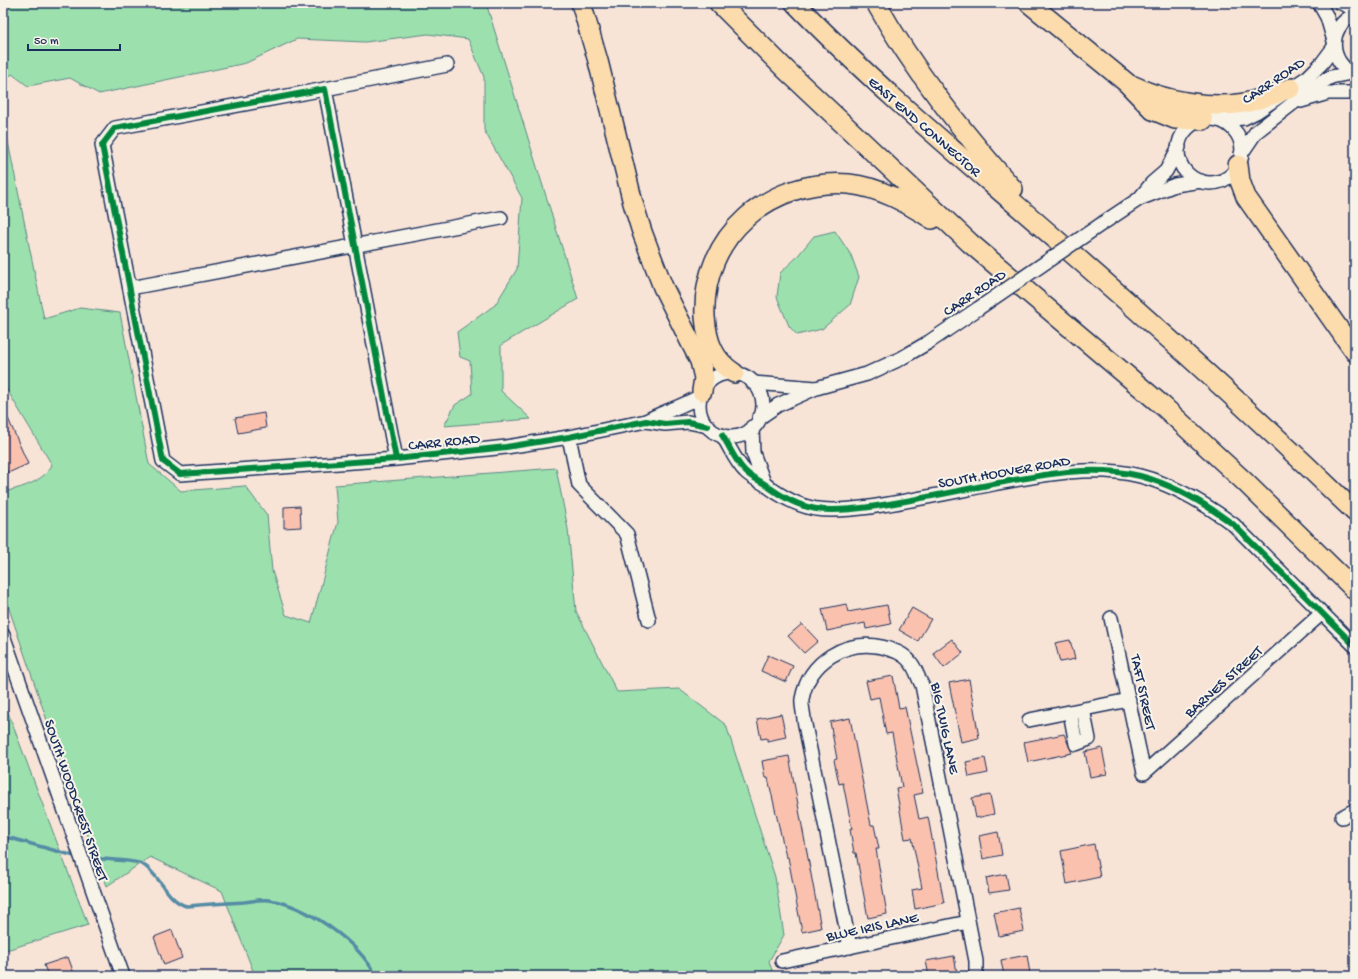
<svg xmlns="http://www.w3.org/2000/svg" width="1358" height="979" font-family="'Gochi Hand',sans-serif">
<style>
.green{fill:#9ce1ad;stroke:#5c8886}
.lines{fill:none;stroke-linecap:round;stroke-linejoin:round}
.stream{stroke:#548ba5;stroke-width:3.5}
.building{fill:#fac2ae;stroke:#1b2f5e}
.minor-casing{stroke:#1b2f5e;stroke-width:16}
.highway-casing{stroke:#1b2f5e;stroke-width:22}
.minor{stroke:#f7f3e8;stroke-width:13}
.highway{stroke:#fcdcac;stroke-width:19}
.minor-bridge-casing{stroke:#1b2f5e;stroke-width:16;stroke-linecap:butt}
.minor-bridge{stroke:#f7f3e8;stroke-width:13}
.cycleway-casing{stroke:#f7f3e8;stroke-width:8}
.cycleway{stroke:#00873e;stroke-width:6}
.labels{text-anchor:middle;stroke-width:4;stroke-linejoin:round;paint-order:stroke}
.street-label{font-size:15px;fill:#1b2f5e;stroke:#f7f3e8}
</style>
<rect width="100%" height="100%" fill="#f8e4d7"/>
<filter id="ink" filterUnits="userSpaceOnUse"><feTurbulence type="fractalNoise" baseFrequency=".025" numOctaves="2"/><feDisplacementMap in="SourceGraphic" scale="8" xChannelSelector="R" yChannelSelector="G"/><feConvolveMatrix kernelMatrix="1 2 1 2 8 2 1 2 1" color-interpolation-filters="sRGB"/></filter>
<g filter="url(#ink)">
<g class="green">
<path d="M3,3h483l92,296 -77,46v46l30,28 -87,7 11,-21 17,-11 -2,-33 -10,-4 -3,-25 38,-27 22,-36 5,-71 -38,-68v-53l-16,-38 -40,-5 -63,8 -68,-3 -51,24 -147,31 -29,-16 -42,8 -16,-12 -9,7z"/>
<path d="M3,130l4,7 37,182 36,-11 40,5 29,151 32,27 64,-5 22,29 5,56 14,44 25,8 27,-101 -3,-37 221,-17 12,61 8,82 41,81 62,-3 47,36 49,152 9,58 -15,26 5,15h-519l-33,-85 -72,-34 -43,29 -36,-95 -68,-200v-99c18,-4 40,-10 49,-27l-49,-82z"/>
<path d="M835,231l16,24 8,22 -9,28 -28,24 -25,6 -8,-9 -12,-29 3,-24 16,-15 18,-22z"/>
<path d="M3,699l85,226 -85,26z"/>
</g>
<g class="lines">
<g class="stream">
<path d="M3,840l7,-2 68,19"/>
<path d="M85,858c11,1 50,2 57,6 18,10 24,36 44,42 19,-2 39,-3 58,-4 8,-1 17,-3 25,-2 37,5 90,42 107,76"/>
</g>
</g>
<g class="building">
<path d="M3,407l25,57 -20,9 -5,-11z"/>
<path d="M264,413l2,15 -28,5 -3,-15z"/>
<path d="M300,506l1,21 -17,1v-21z"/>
<path d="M846,604l2,8 39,-7 4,19 -25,5 -1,-6 -38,8 -5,-22z"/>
<path d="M912,608l19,11 -13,22 -19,-11z"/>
<path d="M802,624l16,17 -14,12 -16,-17z"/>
<path d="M952,639l11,14 -19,15 -11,-15z"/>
<path d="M1070,640l5,19 -15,3 -5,-19z"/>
<path d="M768,655l25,11 -7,16 -25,-11z"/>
<path d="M893,676l6,32 6,-1 18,86 -9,2 5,24 9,-2 16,86 -29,6 -3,-19 10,-2 -10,-50 -7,1 -9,-51 6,-1 -10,-54 -6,1 -7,-37 -9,2 -4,-18z"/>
<path d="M969,679l10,59 -18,4 -12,-59z"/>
<path d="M781,714l5,23 -19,4v-3l-6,1 -4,-20z"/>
<path d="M850,718l21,107h3l5,24h-3l11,65 -19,4 -12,-65h-2l-4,-24h2l-9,-46 -4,1 -5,-24 3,-1 -7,-37z"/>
<path d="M1064,734l8,19 -44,9 -4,-20z"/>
<path d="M1102,748l5,26 -17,3 -5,-25z"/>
<path d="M789,756l32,172 -19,4 -14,-75h-2l-18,-79h-3l-3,-17z"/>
<path d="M985,758l3,15 -19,4 -3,-15z"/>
<path d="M990,795l4,19 -18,4 -4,-20z"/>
<path d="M998,832l4,23 -19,4 -4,-23z"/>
<path d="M1094,844l6,33 -33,7 -6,-33z"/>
<path d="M1006,874l3,16 -20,3 -3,-15z"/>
<path d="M1019,908l5,23 -25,5 -5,-23z"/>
<path d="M172,930l10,28 -18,7 -10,-28z"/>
<path d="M1027,955l3,19 -26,2 -3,-16z"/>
<path d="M954,956l3,17 -28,3 -3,-15z"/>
<path d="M68,957l7,19h-27l-4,-11z"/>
</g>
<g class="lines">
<g class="minor-casing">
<g id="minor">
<path d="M1319,3l8,14 7,24"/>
<path d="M1341,3l14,6"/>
<path d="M1355,15c-28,10 -27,49 0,59"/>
<path d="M325,89l122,-24"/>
<path d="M1301,101l27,-8h27"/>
<circle cx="1210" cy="151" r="32"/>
<path d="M1219,120l25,-2 12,-6 52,-35 14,-14 12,-16"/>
<path d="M1241,154l15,-22 59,-46 16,-9 20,-4"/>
<path d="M1139,199l13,-16 14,-12 13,-24"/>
<path d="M1103,223l36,-24 36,-14 26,-4"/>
<path d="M130,288l371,-70"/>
<circle cx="731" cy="405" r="32"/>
<path d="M753,383l63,5"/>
<path d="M759,418l19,-13 38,-17 51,-14 33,-15 29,-17 50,-34"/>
<path d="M646,421c18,-10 36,-14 54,-25"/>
<path d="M752,427l1,26 11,30"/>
<path d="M722,435c8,12 13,26 23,36 5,6 14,9 21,14 37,28 59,28 104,22 41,-6 82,-15 123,-23 48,-9 98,-20 147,-8 34,9 66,28 94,49l121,121"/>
<path d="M569,437l10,48 48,49 22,86"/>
<path d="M396,459l-71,-370 -210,39 -13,17 61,316 17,13 216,-15 110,-12 63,-10 77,-16 19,3 23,-2 20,4"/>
<path d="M1111,618l33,155 178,-160"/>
<path d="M3,635l120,341"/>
<path d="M1070,712l6,32 13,-5 -6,-30"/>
<path d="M1029,720l100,-20"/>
<path d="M1342,817l13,-7"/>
<path d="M850,947l-46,-227c0,-6 -3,-15 -2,-21 7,-38 44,-60 80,-52 11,3 22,6 29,16 5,6 7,15 11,22l54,276v15"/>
<path d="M782,961l186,-39"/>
</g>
</g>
<g class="highway-casing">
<g id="highway">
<path d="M581,3l17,58 35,142 9,29 21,55 37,74 4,17 -2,13"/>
<path d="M719,3l66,66 185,174 193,163 82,76 110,108"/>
<path d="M795,3c83,86 175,161 265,240 101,87 199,176 295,269"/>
<path d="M876,3c38,68 86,128 137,186"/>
<path d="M1029,3l98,80 26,27 22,9 28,1"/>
<path d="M1134,86c30,15 77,23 110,17 16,-3 32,-10 47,-15"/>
<path d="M1238,165l2,16 6,16 109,155"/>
<path d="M734,373c-21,-13 -27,-32 -29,-56 -4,-81 65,-139 144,-133 30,3 58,19 83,35"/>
</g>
</g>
<use href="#minor" class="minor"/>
<use href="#highway" class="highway"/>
<g class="minor-bridge-casing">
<path id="minor-bridge" d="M979,308l124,-85"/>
</g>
<use href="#minor-bridge" class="minor-bridge"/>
<g class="cycleway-casing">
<g id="cycleway">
<path d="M722,435c8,12 13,26 23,36 5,6 14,9 21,14 37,28 59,28 104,22 41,-6 82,-15 123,-23 48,-9 98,-20 147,-8 34,9 66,28 94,49l121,121"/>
<path d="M396,459l-71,-370 -210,39 -13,17 61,316 17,13 216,-15 110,-12 63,-10 77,-16 19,3 23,-2 20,4"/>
</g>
</g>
<use href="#cycleway" class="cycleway"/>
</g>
</g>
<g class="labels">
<g class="street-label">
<text transform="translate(1273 80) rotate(-34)" y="5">CARR ROAD</text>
<text transform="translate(925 126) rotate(41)" y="5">EAST END CONNECTOR</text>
<text transform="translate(974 292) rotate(-34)" y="5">CARR ROAD</text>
<text transform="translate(444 441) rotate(-6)" y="5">CARR ROAD</text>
<text transform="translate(1004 471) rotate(-10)" y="5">SOUTH HOOVER ROAD</text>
<text transform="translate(1223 681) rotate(-42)" y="5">BARNES STREET</text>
<text transform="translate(1144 692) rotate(78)" y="5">TAFT STREET</text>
<text transform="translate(946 728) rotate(78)" y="5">BIG TWIG LANE</text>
<text transform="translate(77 800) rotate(71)" y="5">SOUTH WOODCREST STREET</text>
<text transform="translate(872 926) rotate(-12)" y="5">BLUE IRIS LANE</text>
</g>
</g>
<rect width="1358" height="979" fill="none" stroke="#f7f3e8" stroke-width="16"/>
<rect x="8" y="8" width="1342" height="963" fill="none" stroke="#1b2f5e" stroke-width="1.5" filter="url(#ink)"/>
<path d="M28 44v6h92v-6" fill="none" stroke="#1b2f5e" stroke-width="2"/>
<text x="34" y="44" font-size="12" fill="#1b2f5e" stroke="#f7f3e8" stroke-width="3" paint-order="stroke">50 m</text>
</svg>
